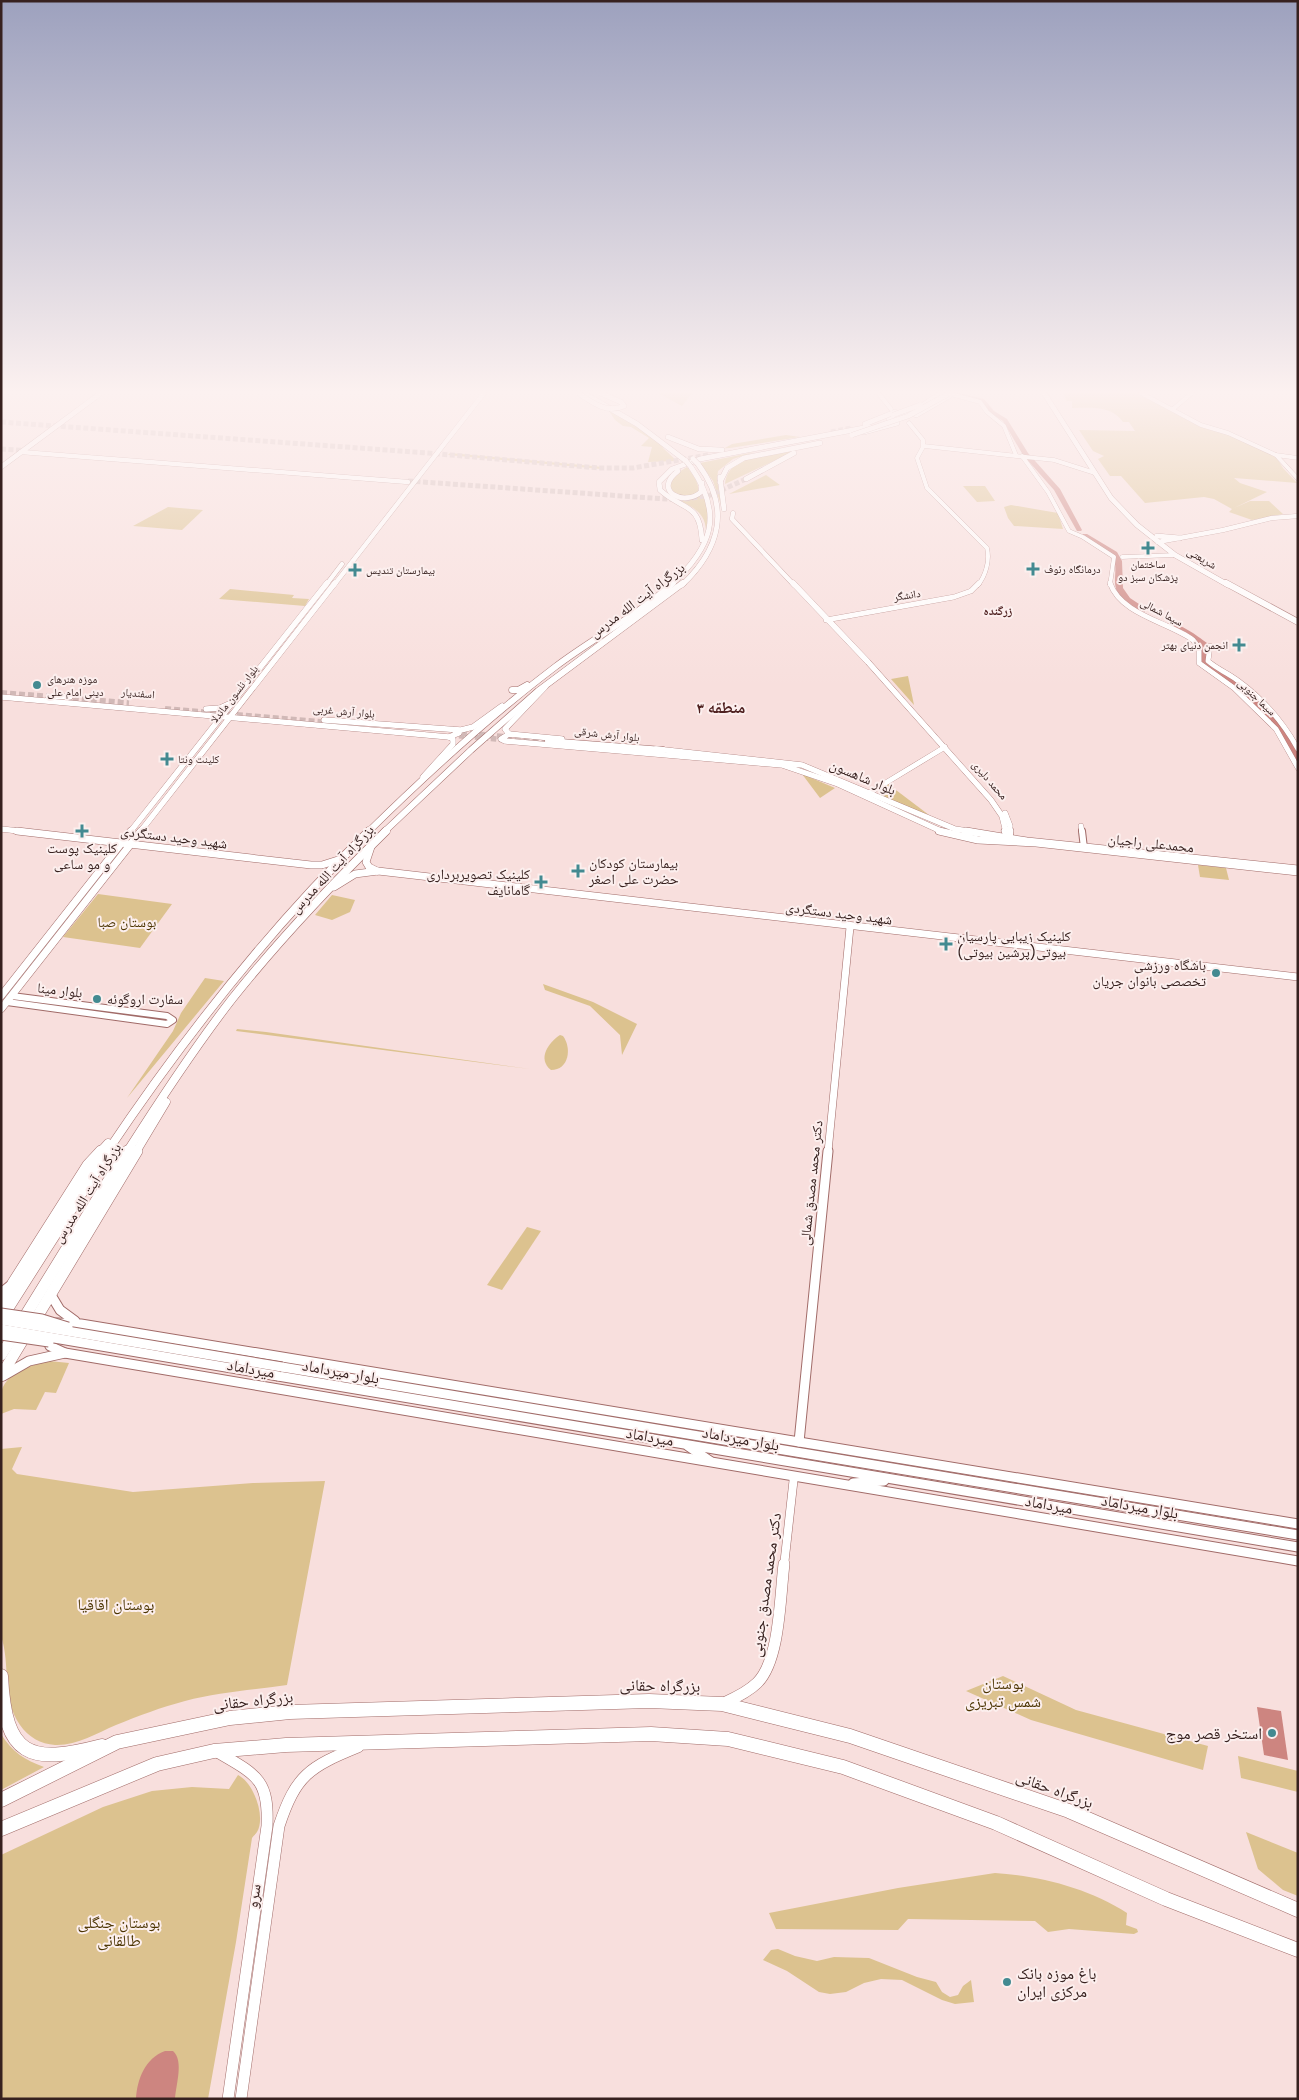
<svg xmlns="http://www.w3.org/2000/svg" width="1299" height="2100" font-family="Poppins,'Noto Naskh Arabic',sans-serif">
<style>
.green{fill:#dcc28f}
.water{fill:#cd8580}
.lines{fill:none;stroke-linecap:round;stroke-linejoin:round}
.river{fill:#cd8580;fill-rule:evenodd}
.secondary-tunnel{stroke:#d1b9b7;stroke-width:5.5;stroke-dasharray:5.5 2.5;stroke-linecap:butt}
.trunk-tunnel-far1{stroke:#d1b9b7;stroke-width:5;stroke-dasharray:5 2.5;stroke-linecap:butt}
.trunk-tunnel{stroke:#d1b9b7;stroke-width:6;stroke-dasharray:6 3;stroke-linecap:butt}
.tertiary-far4-casing{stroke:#a16b68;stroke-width:4.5}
.tertiary-far3-casing{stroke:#a16b68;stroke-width:5.5}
.tertiary-far2-casing{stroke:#a16b68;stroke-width:8}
.tertiary-far1-casing{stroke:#a16b68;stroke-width:9}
.tertiary-casing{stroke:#a16b68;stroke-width:12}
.secondary-far3-casing{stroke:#a16b68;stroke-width:5}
.secondary-far2-casing{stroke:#a16b68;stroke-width:6}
.secondary-far1-casing{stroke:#a16b68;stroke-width:8}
.secondary-casing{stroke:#a16b68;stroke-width:11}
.primary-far1-casing{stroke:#a16b68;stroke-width:5.5}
.primary-casing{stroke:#a16b68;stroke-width:7}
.trunk-far4-casing{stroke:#a16b68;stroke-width:5.5}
.trunk-far3-casing{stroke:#a16b68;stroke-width:7}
.trunk-far2-casing{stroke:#a16b68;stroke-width:9}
.trunk-far1-casing{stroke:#a16b68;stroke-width:12}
.trunk-casing{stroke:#a16b68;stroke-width:15}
.tertiary-far4{stroke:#fff;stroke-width:4}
.tertiary-far3{stroke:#fff;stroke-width:5}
.tertiary-far2{stroke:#fff;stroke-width:6}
.tertiary-far1{stroke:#fff;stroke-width:8}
.tertiary{stroke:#fff;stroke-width:11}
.secondary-far3{stroke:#fff;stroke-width:4.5}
.secondary-far2{stroke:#fff;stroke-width:5.5}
.secondary-far1{stroke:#fff;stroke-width:7}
.secondary{stroke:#fff;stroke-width:9}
.primary-far1{stroke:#fff;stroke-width:5}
.primary{stroke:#fff;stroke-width:6}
.trunk-far4{stroke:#fff;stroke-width:5}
.trunk-far3{stroke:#fff;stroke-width:6}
.trunk-far2{stroke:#fff;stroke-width:8}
.trunk-far1{stroke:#fff;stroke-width:11}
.trunk{stroke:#fff;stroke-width:14}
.secondary-bridge-casing{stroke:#a16b68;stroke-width:11;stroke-linecap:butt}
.trunk-bridge-casing{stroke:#a16b68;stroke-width:5.5;stroke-linecap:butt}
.secondary-bridge{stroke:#fff;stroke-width:9}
.trunk-bridge{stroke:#fff;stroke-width:5}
.poi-dot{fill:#438a91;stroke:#fcefee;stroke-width:2}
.labels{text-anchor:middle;stroke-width:4;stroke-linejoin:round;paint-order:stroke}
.far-street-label{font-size:11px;fill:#37211f;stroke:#fcefee}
.far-poi-label{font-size:11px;fill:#37211f;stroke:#fcefee;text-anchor:start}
.far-neighbourhood-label{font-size:12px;font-weight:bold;fill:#4f2120;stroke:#fcefee}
.street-label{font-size:14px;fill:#37211f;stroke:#fcefee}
.poi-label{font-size:14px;fill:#37211f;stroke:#fcefee;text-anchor:start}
.park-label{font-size:14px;fill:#4b3400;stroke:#fcefee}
.far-district-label{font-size:16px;font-weight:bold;fill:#4f2120;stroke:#fcefee}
.near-street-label{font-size:16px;fill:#37211f;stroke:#fcefee}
.near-park-label{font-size:16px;fill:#4b3400;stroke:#fcefee}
.near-poi-label{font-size:16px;fill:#37211f;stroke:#fcefee;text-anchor:end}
</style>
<rect width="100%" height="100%" fill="#f8dfdd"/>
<g class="green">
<path d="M658,393h34l-10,13z"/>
<path d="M1063,393h76l58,32 33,10 45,20 8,13 14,15 -63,-5 6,5 27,9 -33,16 16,-7h19l14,13 -31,6 -23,-8 3,-3 -18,-10 -10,-2 -59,6 -24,-27h-11l-12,-17 6,-3 -11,-5 -14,-21 56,1 -6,-9h-6c-12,-17 -32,-14 -51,-14v-7h-5z"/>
<path d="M609,411h5l47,31 2,6 14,13 -29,1 4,-15 -11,-1 8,-8 -18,-11 -8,-1 -8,-6z"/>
<path d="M786,435l14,2 -70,11 -22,1 17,-1 7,-4z"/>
<path d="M797,450l-72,34c3,-31 47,-30 72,-34z"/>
<path d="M755,452l-22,7 -15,12 -1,8 4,26 -8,-24 -13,-18z"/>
<path d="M450,453l153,14 -2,2 -153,-14z"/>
<path d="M687,467c6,7 13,17 11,26l-9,4 -17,-4 -2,-12 9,-9z"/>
<path d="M766,475l14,10 -51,9z"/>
<path d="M963,486h22l10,15 -18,1z"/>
<path d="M704,492l4,23 -2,15c-1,-20 -18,-25 -34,-33 12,2 23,5 32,-5z"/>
<path d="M1011,505l47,8 5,16 -49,-3 -6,-8 -4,-11z"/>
<path d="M168,507l35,3 -21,20 -49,-4z"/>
<path d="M230,589l64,6 -2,3 17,1 -4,7 -86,-7z"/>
<path d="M908,676l6,29 -23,-26z"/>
<path d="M802,774l33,14 -15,10z"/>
<path d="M888,784l41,31 -47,-18 -2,-3 1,-4z"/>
<path d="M1198,865l28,3 3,12 -29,-3z"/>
<path d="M98,894l74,10 -32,44 -77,-11z"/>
<path d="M332,895l23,5 -5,12 -18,8 -17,-5z"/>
<path d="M205,978l19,3 -97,117 46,-67 8,-18z"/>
<path d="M543,984l50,18 44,22 -15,31 -2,-20 -30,-29 -45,-16z"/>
<path d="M237,1029l29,3 264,37 -294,-38z"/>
<path d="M560,1035l3,1c9,12 6,34 -12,34 -14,-11 -3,-27 9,-35z"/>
<path d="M527,1227l14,4 -39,59 -15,-5z"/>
<path d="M49,1361l20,2 -13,30 -11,-1 -9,18 -22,-1 -13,5c0,-6 -1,-14 0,-20 3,-21 30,-29 48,-33z"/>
<path d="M22,1447l-10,22 5,5 116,18 120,-9 72,-2 -38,204c-34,5 -69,7 -102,16 -23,6 -47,15 -69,24 -19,8 -40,21 -61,20 -14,-1 -27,-8 -35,-20 -19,-27 -9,-60 -19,-89v-187z"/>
<path d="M1003,1676l73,34 132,36 -5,24 -172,-50 -65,-29z"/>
<path d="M1,1734c11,18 24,26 43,33l-43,23z"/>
<path d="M1238,1756l60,15v21l-57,-14z"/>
<path d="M238,1775c16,8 28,42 19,57 -1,2 -4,4 -5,6l-16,104 -28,157h-207v-244l102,-48 49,-16 40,-4 37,2z"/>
<path d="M1246,1832l52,21v43l-15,-6 -25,-21z"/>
<path d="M995,1873c45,3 93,15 132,40l-1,12 11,4 1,3 -4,2 -65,-5 -21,3 -13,-11 -127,-2 -10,11 -122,-1 -7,-16 129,-25z"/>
<path d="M778,1949l17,7 22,5 17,-4 35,1 48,19 19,5 6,10 8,5 8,-2 5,-9 8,-6 3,22 -19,2 -13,-4 -40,-20 -21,-1 -17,4 -18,9 -16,2 -11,-2 -32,-21 -24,-11 8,-10z"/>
</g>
<g class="water">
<path d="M1257,1707l24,4 7,49 -24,-5z"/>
<path d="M165,2051h8c11,10 3,33 2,48h-39c1,-19 9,-41 29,-48z"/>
</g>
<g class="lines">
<g class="river">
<path d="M949,393h9l26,6 10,12 13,8 21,34 32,36 22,41 -1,1h-4l-23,-41 -31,-35 -20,-34 -13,-8 -10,-12z"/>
<path d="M1083,534h4l30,18 5,9 1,27 7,10 15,10v4c-6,0 -10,-3 -15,-7 -26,-19 -8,-29 -18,-51l-29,-18z"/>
<path d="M1165,623c15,-1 31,12 42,20l2,21 12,9 19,9 44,44 14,26v12l-4,-3 -17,-32 -43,-43 -19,-9 -13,-10 -2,-21 -14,-10 -21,-9z"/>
</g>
<path class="secondary-tunnel" d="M451,735l56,5"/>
<g class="trunk-tunnel-far1">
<path d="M1,422l427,31 171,15h34l75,-13"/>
<path d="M831,432l20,-4"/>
<path d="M1,449l30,2"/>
<path d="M408,481l272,19 31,-5 35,-16"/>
</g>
<g class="trunk-tunnel">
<path d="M1,693l128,10"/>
<path d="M165,709l169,14"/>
<path d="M452,732l96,9"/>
</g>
<g class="tertiary-far4-casing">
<g id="tertiary-far4">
<path d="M947,393l33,9 7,10 17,14 12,29"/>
<path d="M1141,393l60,32 27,8 48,22 22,3"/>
<path d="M879,394l12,15"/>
<path d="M1173,409l19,-16"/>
<path d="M909,423l14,17v7l-6,11 10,30 60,60c3,12 -1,27 -9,37"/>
<path d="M924,446l130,14 41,13"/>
<path d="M1276,455l22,24"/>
<path d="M1022,456l26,36 21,39 14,6 31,20 -4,28"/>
<path d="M1122,557l53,-2"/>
</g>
</g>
<g class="tertiary-far3-casing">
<g id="tertiary-far3">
<path d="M1110,583c11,32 59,39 83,57l6,8v15l35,25 42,41 22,39"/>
<path d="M826,620l128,-23 17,-6 8,-8"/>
<path d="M1210,646l-2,15c9,8 20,12 29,19 25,18 46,42 61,69"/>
<path d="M869,793l76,-46"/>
<path d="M1081,826l1,6"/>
</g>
</g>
<g class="tertiary-far2-casing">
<g id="tertiary-far2">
<path d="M1082,831l2,17"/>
<path d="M7,1002l160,22 6,-4 -6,-4 -155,-20"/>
</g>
</g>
<g class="tertiary-far1-casing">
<path id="tertiary-far1" d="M784,1566l10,-90"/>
</g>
<g class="tertiary-casing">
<g id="tertiary">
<path d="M724,1703c11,-5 24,-11 33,-20 23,-22 23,-87 27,-119"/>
<path d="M219,1753c38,22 50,27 48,73l-39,273"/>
<path d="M241,2099l38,-273c17,-51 30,-59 79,-79"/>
</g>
</g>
<g class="secondary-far3-casing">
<g id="secondary-far3">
<path d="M21,452l387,30"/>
<path d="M733,513l-1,6 62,66"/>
<path d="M1158,542l65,-12 49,-12 26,-2"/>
<path d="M326,585l16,-21"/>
<path d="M334,585l150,-192"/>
</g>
</g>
<g class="secondary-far2-casing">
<g id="secondary-far2">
<path d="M793,583l75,79 123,138 11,16 4,16"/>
<path d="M1,697l448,40 10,-4 -5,-3"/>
<path d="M48,699l6,-3 16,1"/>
<path d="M206,709l14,-1 11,-5"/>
<path d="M324,720l137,10 12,-3 29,-21"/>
<path d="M509,734l-4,-5 40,-42"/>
<path d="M562,739l-53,-5 -8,5 4,2 277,24 56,19 105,48"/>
<path d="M656,749l146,16 153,64 19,3"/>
<path d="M423,777l30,-33v-5l-4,-2"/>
<path d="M1005,813l5,13 -1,6"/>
<path d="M1,829l27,3"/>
<path d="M130,832l197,-249"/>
<path d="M140,832l195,-249"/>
</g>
</g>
<g class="secondary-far1-casing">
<g id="secondary-far1">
<path d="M17,831l294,34h11l19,-6"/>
<path d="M939,831l39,9 58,3 262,29"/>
<path d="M966,831l61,10 271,28"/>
<path d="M1005,831l4,7"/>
<path d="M1009,838l1,-7"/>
<path d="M371,847l-5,15 3,5 8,4"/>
<path d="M334,887l21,-13 23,-3 920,106"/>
<path d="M1,996l130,-165"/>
<path d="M1,1009l140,-178"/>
<path d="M828,1152l22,-225"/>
</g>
</g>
<g class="secondary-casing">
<g id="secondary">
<path d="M1,1293l10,-8"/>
<path d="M51,1295l9,15 15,11"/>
<path d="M57,1323l24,1 1217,200"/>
<path d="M46,1338l4,8 15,7"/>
<path d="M282,1367l1016,168"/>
<path d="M3,1376l26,-15 36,-8 1233,208"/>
<path d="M278,1376l1020,171"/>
<path d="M799,1442l29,-291"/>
<path d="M688,1446l22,15"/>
<path d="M853,1483l31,-2"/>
</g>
</g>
<g class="primary-far1-casing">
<g id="primary-far1">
<path d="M1044,393l67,105 26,27 38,30 53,30"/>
<path d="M1,467l100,-74"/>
<path d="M1157,536l23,2"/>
</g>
</g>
<g class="primary-casing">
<path id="primary" d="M1226,583l72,39"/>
</g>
<g class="trunk-far4-casing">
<g id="trunk-far4">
<path d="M583,393l54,31 49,37"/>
<path d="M916,415l33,-19"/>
<path d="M889,420l31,-13 21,-14"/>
<path d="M865,424l30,-12"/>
<path d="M864,432l33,-9"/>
<path d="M668,437l31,12 23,1"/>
<path d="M678,471c-26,20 6,36 23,21l1,-9"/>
<path d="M720,477l4,32"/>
<path d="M746,479l48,-26"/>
<path d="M720,482l7,-14 17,-10 76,-15"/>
<path d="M702,540c-2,-38 -19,-29 -42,-50l-1,-8 13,-13 28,-10 169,-32"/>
<path d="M671,585c41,-38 53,-70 20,-118"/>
<path d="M682,585c38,-36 49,-77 16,-121"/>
</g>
</g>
<g class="trunk-far3-casing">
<g id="trunk-far3">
<path d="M512,690h6l9,-5"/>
<path d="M548,741l115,9"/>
<path d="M368,832c59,-58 121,-115 187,-165 38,-29 82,-51 118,-84"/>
<path d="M384,832l87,-82 67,-59 145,-108"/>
</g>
</g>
<g class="trunk-far2-casing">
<g id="trunk-far2">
<path d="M100,1152l8,-9"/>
<path d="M107,1152c77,-115 163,-224 262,-321"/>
<path d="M127,1152c33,-52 67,-104 105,-153 47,-59 100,-115 154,-168"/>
<path d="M136,1152l30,-50"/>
</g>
</g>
<g class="trunk-far1-casing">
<g id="trunk-far1">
<path d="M2,1310l11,-27 75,-118 13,-14"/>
<path d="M1,1319l107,-168"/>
<path d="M22,1321l105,-170"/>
<path d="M34,1322l103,-171"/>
<path d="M1,1355l15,-23"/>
<path d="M1,1376l26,-43"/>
</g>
</g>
<g class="trunk-casing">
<g id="trunk">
<path d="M1,1676c4,81 28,89 101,70"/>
<path d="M1,1800l116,-58 113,-24 60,-6 359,-11 73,3 128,32 219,75 229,99"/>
<path d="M1,1829l156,-65 57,-13 72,-6 365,-11 77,5 115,28 153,56 170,76 132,51"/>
</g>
</g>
<use href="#tertiary-far4" class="tertiary-far4"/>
<use href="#tertiary-far3" class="tertiary-far3"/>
<use href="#tertiary-far2" class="tertiary-far2"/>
<use href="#tertiary-far1" class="tertiary-far1"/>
<use href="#tertiary" class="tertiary"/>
<use href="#secondary-far3" class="secondary-far3"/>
<use href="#secondary-far2" class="secondary-far2"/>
<use href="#secondary-far1" class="secondary-far1"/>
<use href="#secondary" class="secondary"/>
<use href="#primary-far1" class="primary-far1"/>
<use href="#primary" class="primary"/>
<use href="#trunk-far4" class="trunk-far4"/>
<use href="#trunk-far3" class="trunk-far3"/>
<use href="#trunk-far2" class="trunk-far2"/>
<use href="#trunk-far1" class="trunk-far1"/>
<use href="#trunk" class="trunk"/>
<g class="secondary-bridge-casing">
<g id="secondary-bridge">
<path d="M1,1313l41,6 26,8"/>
<path d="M1,1320l281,47"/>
<path d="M1,1329l277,47"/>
<path d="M1,1335l48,7"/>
</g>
</g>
<g class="trunk-bridge-casing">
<g id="trunk-bridge">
<path d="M578,393c14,9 28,21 46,13l-3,-4 -21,-9"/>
<path d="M893,415l27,-10"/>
<path d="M852,435l56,-19 42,-23"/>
<path d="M693,459l5,5"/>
<path d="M686,461l5,6"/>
</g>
</g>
<use href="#secondary-bridge" class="secondary-bridge"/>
<use href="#trunk-bridge" class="trunk-bridge"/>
</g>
<linearGradient id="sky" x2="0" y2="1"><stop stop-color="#9da1be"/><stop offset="0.57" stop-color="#fcf1f0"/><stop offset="1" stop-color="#fcf1f0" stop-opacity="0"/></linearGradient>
<rect width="1299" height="687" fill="url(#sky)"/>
<g class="poi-dot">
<path d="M1145.5 540.5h5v5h5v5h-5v5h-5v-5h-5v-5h5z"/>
<path d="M1030.5 561.5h5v5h5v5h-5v5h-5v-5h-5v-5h5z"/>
<path d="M352.5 562.5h5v5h5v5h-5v5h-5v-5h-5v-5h5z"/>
<path d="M1236.5 637.5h5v5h5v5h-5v5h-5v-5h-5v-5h5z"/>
<circle cx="37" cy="685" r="5"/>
<path d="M164.5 751.5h5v5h5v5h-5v5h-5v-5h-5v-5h5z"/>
<path d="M79.5 823.5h5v5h5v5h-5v5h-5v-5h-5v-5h5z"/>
<path d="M575.5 863.5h5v5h5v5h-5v5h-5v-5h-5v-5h5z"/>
<path d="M538.5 874.5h5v5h5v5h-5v5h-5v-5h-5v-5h5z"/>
<path d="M943.5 936.5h5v5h5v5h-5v5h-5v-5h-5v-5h5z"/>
<circle cx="1216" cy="973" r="5"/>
<circle cx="97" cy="999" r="5"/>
<circle cx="1272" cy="1733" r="5"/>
<circle cx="1007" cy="1982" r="5"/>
</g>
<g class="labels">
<g class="far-street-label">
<text transform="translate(1202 558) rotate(30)" y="4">شریعتی</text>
<text transform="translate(907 595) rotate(-9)" y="4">دانشگر</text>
<text transform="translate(1162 612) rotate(28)" y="4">سیما شمالی</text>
<text transform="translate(138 693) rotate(5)" y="4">اسفندیار</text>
<text transform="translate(234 694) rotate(-52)" y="4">بلوار نلسون ماندلا</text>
<text transform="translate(1257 697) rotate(43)" y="4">سیما جنوبی</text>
<text transform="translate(344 711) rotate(5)" y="4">بلوار آرش غربی</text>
<text transform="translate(607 734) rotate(6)" y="4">بلوار آرش شرقی</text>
<text transform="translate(990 780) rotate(49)" y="4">محمد دلیری</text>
</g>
<g class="far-poi-label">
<text x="1148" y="568" text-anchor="middle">ساختمان<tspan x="1148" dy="13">پزشکان سبز دو</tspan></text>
<text x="1044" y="573">درمانگاه رئوف</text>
<text x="366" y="574">بیمارستان تندیس</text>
<text x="1228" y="649" text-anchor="end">انجمن دنیای بهتر</text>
<text x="47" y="683">موزه هنرهای<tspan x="47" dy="13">دینی امام علی</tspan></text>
<text x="178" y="763">کلینت ونتا</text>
</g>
<g class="far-neighbourhood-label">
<text x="998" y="615">زرگنده</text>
</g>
<g class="street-label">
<text transform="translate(637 600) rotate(-37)" y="5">بزرگراه آیت الله مدرس</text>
<text transform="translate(863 777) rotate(23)" y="5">بلوار شاهسون</text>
<text transform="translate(174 837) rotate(7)" y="5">شهید وحید دستگردی</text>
<text transform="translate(1151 843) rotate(6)" y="5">محمدعلی راجیان</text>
<text transform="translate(332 869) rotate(-47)" y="5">بزرگراه آیت الله مدرس</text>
<text transform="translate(839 913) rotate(7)" y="5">شهید وحید دستگردی</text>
<text transform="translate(60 990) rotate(7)" y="5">بلوار مینا</text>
<text transform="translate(811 1183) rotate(-84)" y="5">دکتر محمد مصدق شمالی</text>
<text transform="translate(87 1193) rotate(-58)" y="5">بزرگراه آیت الله مدرس</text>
</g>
<g class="poi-label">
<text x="82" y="853" text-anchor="middle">کلینیک پوست<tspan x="82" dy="16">و مو ساعی</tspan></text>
<text x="589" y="868">بیمارستان کودکان<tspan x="589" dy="16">حضرت علی اصغر</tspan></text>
<text x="530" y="879" text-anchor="end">کلینیک تصویربرداری<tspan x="530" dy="16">گامانایف</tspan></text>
<text x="957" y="941">کلینیک زیبایی پارسیان<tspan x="957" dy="16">بیوتی(پرشین بیوتی)</tspan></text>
<text x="1206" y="970" text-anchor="end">باشگاه ورزشی<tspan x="1206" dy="16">تخصصی بانوان جریان</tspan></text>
<text x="107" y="1004">سفارت اروگوئه</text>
</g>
<g class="park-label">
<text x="127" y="927">بوستان صبا</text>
</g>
<g class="far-district-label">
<text x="721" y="713">منطقه ۳</text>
</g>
<g class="near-street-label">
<text transform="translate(251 1368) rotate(10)" y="6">میرداماد</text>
<text transform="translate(341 1371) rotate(10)" y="6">بلوار میرداماد</text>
<text transform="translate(650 1436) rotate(10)" y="6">میرداماد</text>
<text transform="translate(741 1438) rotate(10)" y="6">بلوار میرداماد</text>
<text transform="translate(1049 1504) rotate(10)" y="6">میرداماد</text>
<text transform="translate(1140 1506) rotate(10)" y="6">بلوار میرداماد</text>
<text transform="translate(765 1585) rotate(-82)" y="6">دکتر محمد مصدق جنوبی</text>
<text transform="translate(660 1685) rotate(1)" y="6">بزرگراه حقانی</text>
<text transform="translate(253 1700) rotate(-6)" y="6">بزرگراه حقانی</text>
<text transform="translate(1055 1789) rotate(20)" y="6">بزرگراه حقانی</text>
<text transform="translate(253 1896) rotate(-82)" y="6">سرو</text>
</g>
<g class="near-park-label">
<text x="116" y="1610">بوستان اقاقیا</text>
<text x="1003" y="1689">بوستان<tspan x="1003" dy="18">شمس تبریزی</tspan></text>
<text x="119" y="1928">بوستان جنگلی<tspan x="119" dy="18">طالقانی</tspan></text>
</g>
<g class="near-poi-label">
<text x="1262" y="1739">استخر قصر موج</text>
<text x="1017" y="1979" text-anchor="start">باغ موزه بانک<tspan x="1017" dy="18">مرکزی ایران</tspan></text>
</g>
</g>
<rect width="1299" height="2100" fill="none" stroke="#37211f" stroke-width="5"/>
</svg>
